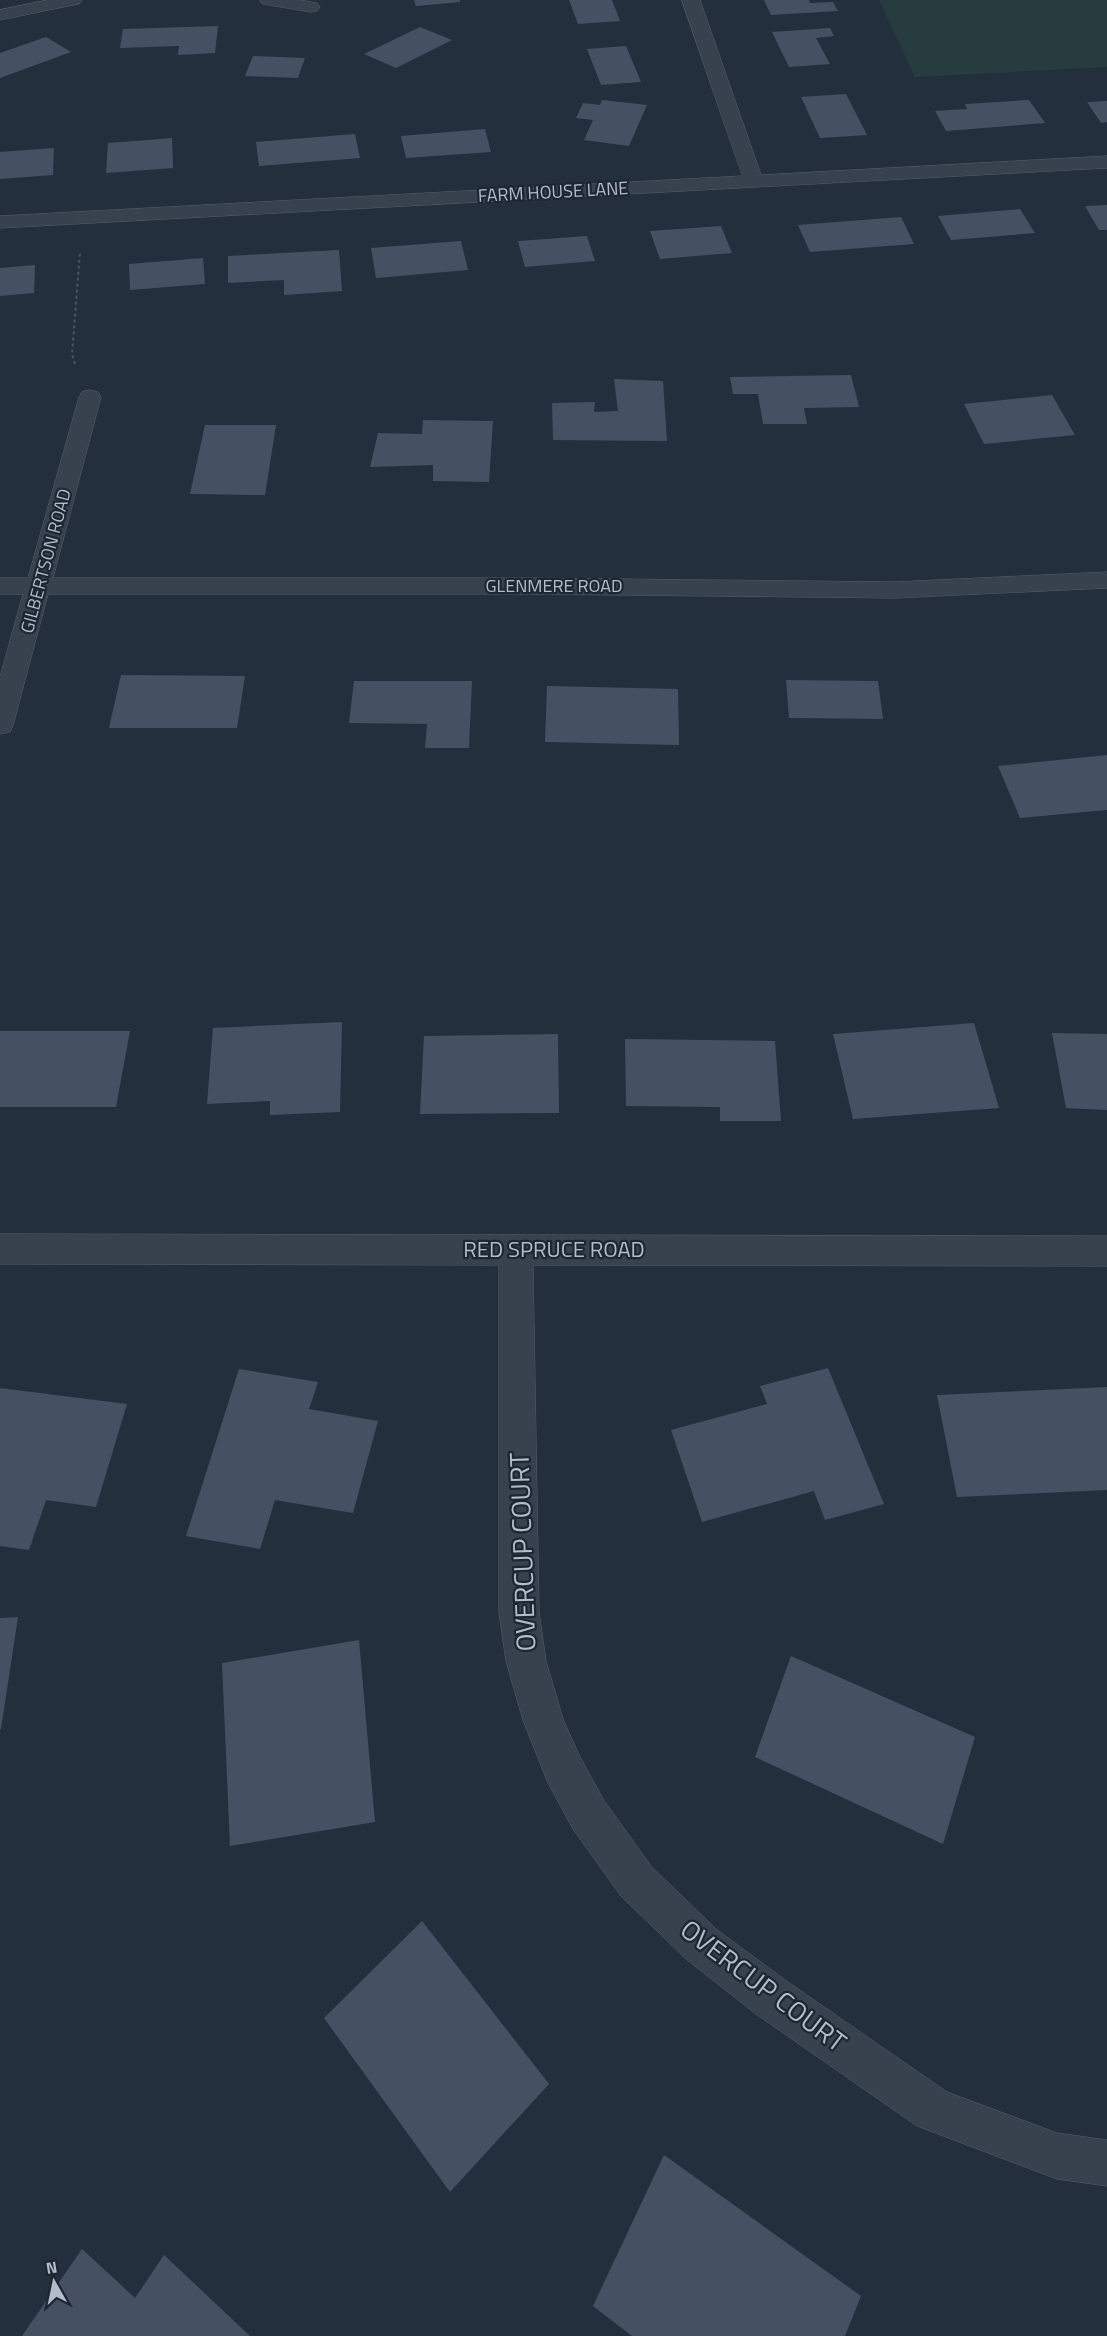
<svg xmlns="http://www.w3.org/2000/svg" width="1107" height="2336" font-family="'Titillium Web',sans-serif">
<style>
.green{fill:#263c3f}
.building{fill:#455162}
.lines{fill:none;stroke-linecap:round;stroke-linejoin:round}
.minor-casing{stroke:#565f6c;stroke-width:1}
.path{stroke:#44595c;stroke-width:2;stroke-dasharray:3 3;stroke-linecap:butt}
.minor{fill:#38414e;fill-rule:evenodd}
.labels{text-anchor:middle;stroke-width:4.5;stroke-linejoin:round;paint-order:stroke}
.far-street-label{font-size:18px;fill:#b4bcc9;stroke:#1d2633}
.street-label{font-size:22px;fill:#b4bcc9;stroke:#1d2633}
.near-street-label{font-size:27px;fill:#b4bcc9;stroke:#1d2633}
</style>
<rect width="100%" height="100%" fill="#242f3e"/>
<path class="green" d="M879,0h228v67l-192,10z"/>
<g class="building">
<path d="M414,0h46v2l-44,4z"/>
<path d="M569,0h43l8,21 -42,3z"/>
<path d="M764,0h45l1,3 23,-1 5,9 -67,4z"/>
<path d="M218,26l-3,27 -37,2 1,-9 -59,2 3,-19z"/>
<path d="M420,27l32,13 -56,28 -32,-14z"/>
<path d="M830,28l4,8 -18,2 14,26 -41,3 -17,-35z"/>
<path d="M46,37l25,15 -71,26v-25z"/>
<path d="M626,46l15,36 -40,3 -14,-36z"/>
<path d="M253,56l52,2 -7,20 -53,-2z"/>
<path d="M846,94l21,41 -47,3 -19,-41z"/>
<path d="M602,100l45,5 -18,41 -45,-6 9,-20 -17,-2 7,-15 17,2z"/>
<path d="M1029,100l16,23 -99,8 -11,-20 32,-2 -2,-5z"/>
<path d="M1107,101v21l-6,1 -14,-21z"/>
<path d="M485,129l6,23 -85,6 -5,-22z"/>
<path d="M355,134l5,24 -101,8 -3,-24z"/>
<path d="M172,138l1,30 -67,5 2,-30z"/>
<path d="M54,148l-1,27 -53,4v-27z"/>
<path d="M1107,205v25h-8l-14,-24z"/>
<path d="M1020,209l15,24 -84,7 -13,-24z"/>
<path d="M901,217l13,27 -104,8 -12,-27z"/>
<path d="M721,226l11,27 -72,6 -10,-28z"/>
<path d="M587,236l8,25 -70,6 -7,-26z"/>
<path d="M461,241l7,29 -92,8 -5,-30z"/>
<path d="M339,250l3,41 -58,4v-15l-56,3v-27z"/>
<path d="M203,258l2,26 -75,6 -1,-26z"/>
<path d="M35,265l-1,28 -34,3v-28z"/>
<path d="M851,375l8,32 -55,1 3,16h-44l-5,-30h-25l-3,-17z"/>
<path d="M614,379l49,2 4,60 -114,-1 -1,-37 43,-1 -1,10 24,-1z"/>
<path d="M1052,395l23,40 -91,9 -20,-40z"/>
<path d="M423,420l70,1 -4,61 -56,-1v-16l-63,2 8,-34 44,1z"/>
<path d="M205,425h71l-11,70 -75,-1z"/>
<path d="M121,675l124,1 -8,52h-128z"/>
<path d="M786,680l92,1 5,38 -94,-1z"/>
<path d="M354,681h118l-3,67h-44l2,-24 -78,-1z"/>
<path d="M547,686l131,3 1,56 -134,-3z"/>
<path d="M1107,755v55l-87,8 -22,-52z"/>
<path d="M342,1022l-2,90 -70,3v-14l-63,3 6,-76z"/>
<path d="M974,1023l25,85 -146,11 -20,-85z"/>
<path d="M0,1031h130l-14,76h-116z"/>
<path d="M1052,1033l55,1v76l-41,-2z"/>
<path d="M558,1034l1,79 -139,1 4,-78z"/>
<path d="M625,1039l150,2 6,80h-61v-14l-94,-1z"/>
<path d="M828,1368l56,136 -59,16 -11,-29 -112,31 -31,-92 96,-26 -7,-18z"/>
<path d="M239,1369l79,13 -9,27 69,12 -25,92 -78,-13 -15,49 -74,-13z"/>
<path d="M1107,1387v103l-150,7 -20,-102z"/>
<path d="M0,1388l127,16 -31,103 -50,-7 -17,50 -29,-4z"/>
<path d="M18,1617l-17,112h-1v-111z"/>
<path d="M359,1640l16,182 -145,24 -8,-183z"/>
<path d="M791,1656l184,81 -32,107 -188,-87z"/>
<path d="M422,1921l127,163 -99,108 -126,-174z"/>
<path d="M664,2155l197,141 -16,40h-213l-39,-30z"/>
<path d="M82,2249l53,49 29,-43 86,81h-228z"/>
</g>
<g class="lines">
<g class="minor-casing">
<g id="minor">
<path d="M48,0h34l-3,4 -6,1 -73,15v-10z"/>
<path d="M260,0h40l17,3 3,4 -3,4 -6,1 -48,-8z"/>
<path d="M682,0h18l61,175 346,-19v12l-1107,60v-12l742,-40z"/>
<path d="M90,390l8,2 3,5 -48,181h471l371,4 212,-10v16l-212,10 -371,-4h-476l-35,131 -3,7 -10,2v-57l23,-83h-23v-16h28l51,-181 3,-5z"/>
<path d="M0,1234l1107,2v30l-574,-1 6,348 7,48 17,58 15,34 25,46 48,67 65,63 72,53 159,110 110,41 50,7v46l-50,-7 -140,-53 -161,-112 -70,-55 -65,-63 -48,-67 -25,-46 -25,-63 -17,-59 -7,-48v-348l-499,-1z"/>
</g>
</g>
<path class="path" d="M75,364l-3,-10 8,-102"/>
<use href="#minor" class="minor"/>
</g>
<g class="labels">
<g class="far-street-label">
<text transform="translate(553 192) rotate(-3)" y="6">FARM HOUSE LANE</text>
<text transform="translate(46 561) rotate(-75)" y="6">GILBERTSON ROAD</text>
<text x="554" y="592">GLENMERE ROAD</text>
</g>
<g class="street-label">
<text x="554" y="1257">RED SPRUCE ROAD</text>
</g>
<g class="near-street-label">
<text transform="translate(523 1552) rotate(-92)" y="9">OVERCUP COURT</text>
<text transform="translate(763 1986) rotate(37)" y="9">OVERCUP COURT</text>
</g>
</g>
<g transform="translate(54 2282) rotate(351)" stroke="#1d2633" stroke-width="4.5" paint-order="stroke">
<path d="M0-4.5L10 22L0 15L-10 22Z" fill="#b4bcc9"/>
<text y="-9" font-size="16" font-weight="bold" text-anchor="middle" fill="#b4bcc9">N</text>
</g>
</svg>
